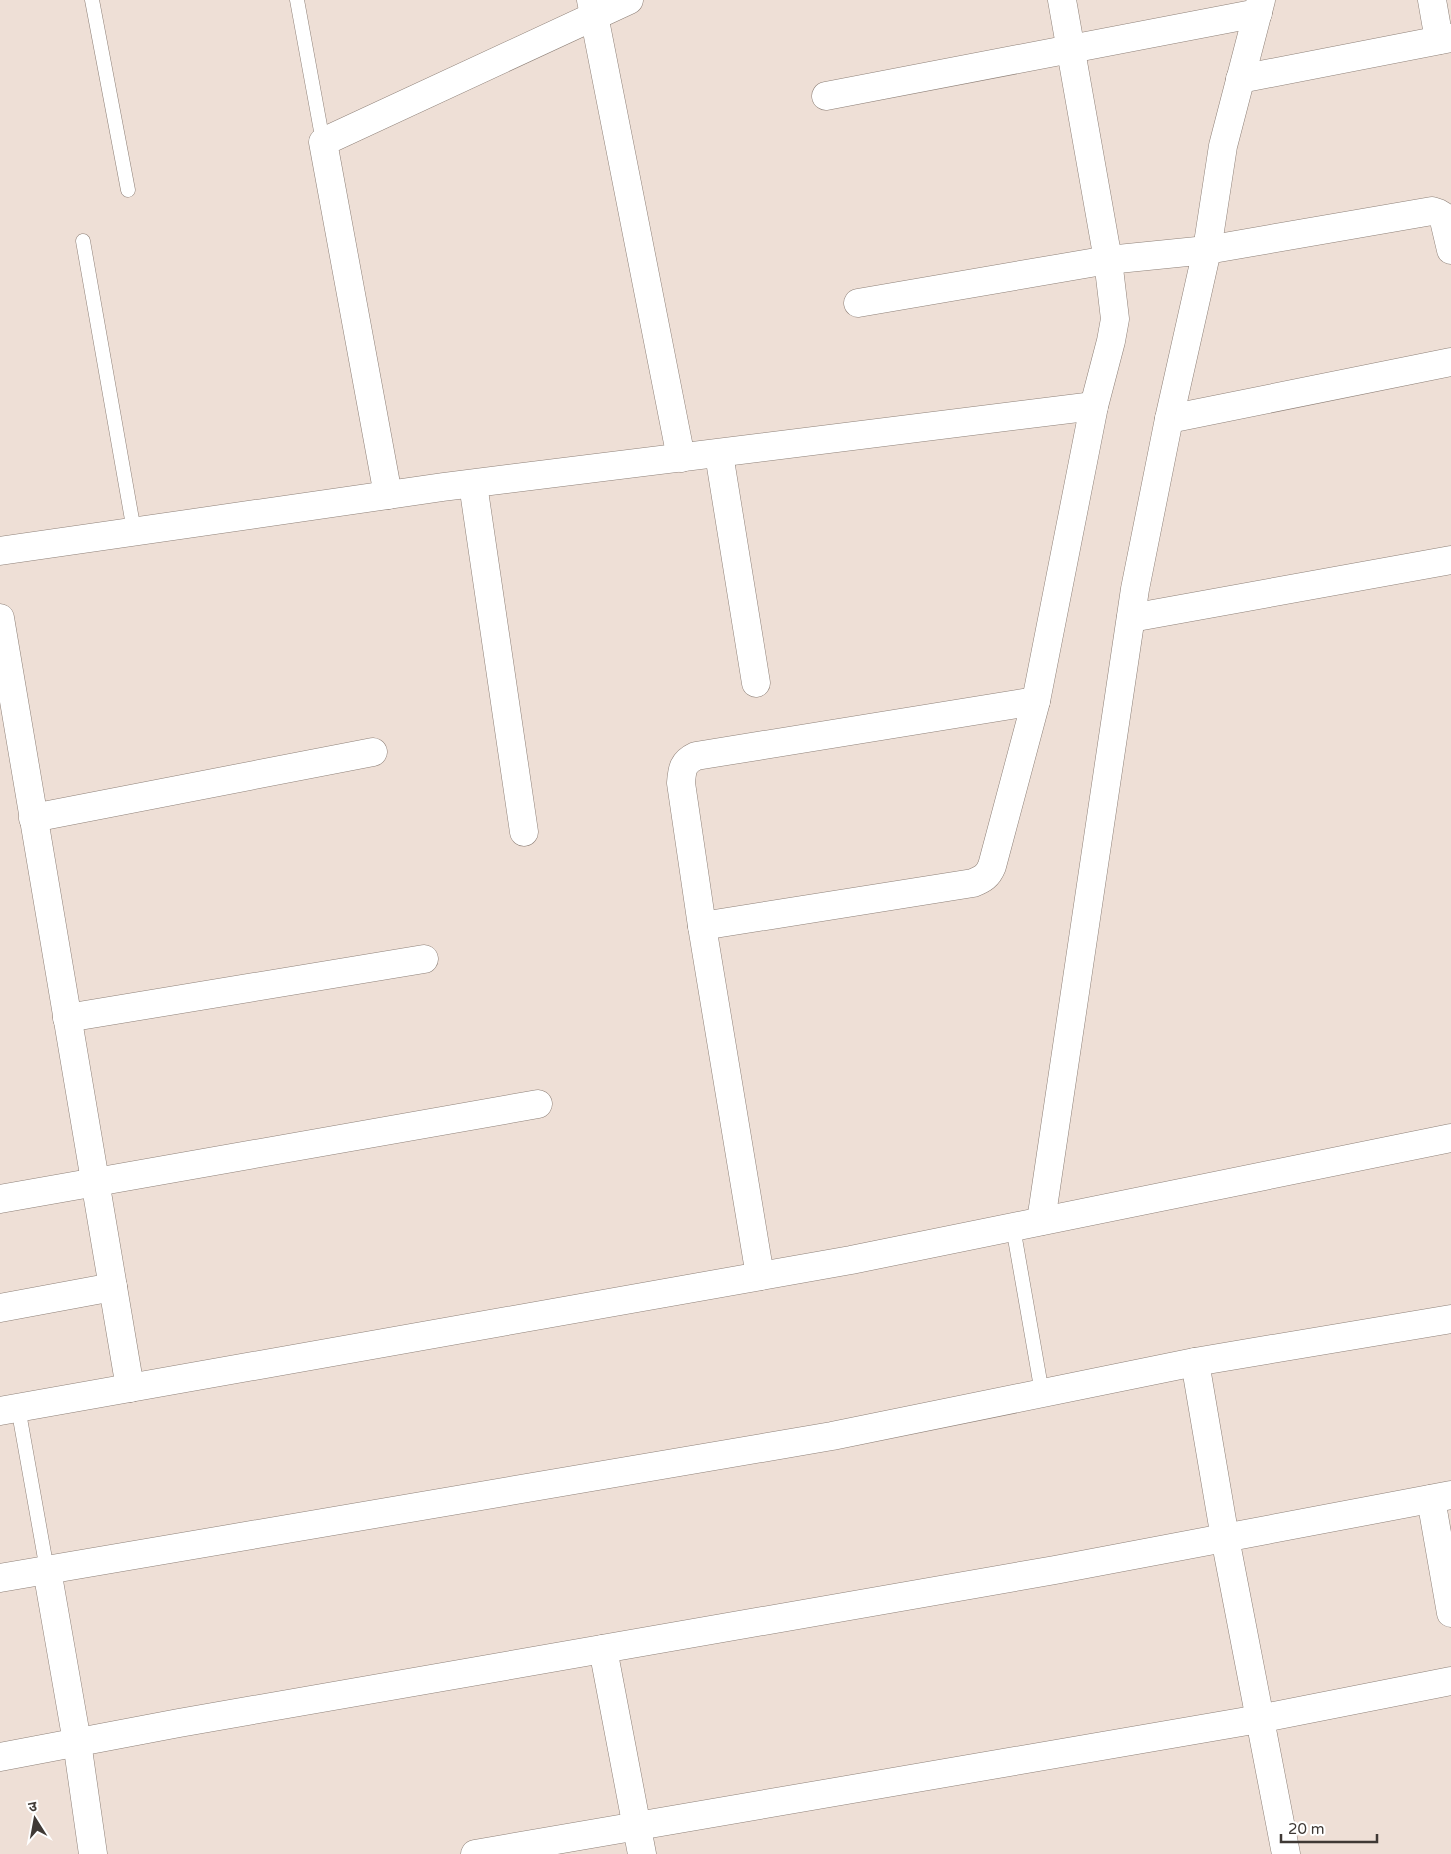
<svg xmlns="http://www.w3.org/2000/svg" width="1451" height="1854" font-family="'Varela Round','Noto Sans Devanagari',sans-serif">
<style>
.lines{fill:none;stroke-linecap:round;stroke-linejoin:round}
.lane-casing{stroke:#8e8078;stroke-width:15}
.street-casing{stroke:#8e8078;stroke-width:29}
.lane{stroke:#fff;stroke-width:14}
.street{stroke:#fff;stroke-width:28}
</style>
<rect width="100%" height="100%" fill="#eedfd6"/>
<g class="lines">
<g class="lane-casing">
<g id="lane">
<path d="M92,0l36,190"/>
<path d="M297,0l26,142"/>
<path d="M83,241l51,290"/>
<path d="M1013,1227l29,166"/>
<path d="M18,1407l29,163"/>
</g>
</g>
<g class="street-casing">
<g id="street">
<path d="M591,0l90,458"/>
<path d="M1432,0l7,40"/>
<path d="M1240,79l211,-41"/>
<path d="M826,96l432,-83"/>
<path d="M858,303l250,-43 99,-10 225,-39 6,2 5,3 8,34"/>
<path d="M1169,419l282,-57"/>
<path d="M719,454l37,229"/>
<path d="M473,484l51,348"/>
<path d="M388,495l-65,-353 306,-142"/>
<path d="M0,551l443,-64 651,-81"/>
<path d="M0,618l130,770"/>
<path d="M1131,618l320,-58"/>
<path d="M33,818l340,-66"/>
<path d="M702,926l271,-43c10,-4 15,-7 19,-17l44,-165 58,-295 17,-65 4,-22 -7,-59 -46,-260"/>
<path d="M67,1018l357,-59"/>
<path d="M0,1199l538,-95"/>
<path d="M1041,1221l94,-632 34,-170 38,-169 16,-104 38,-146"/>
<path d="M760,1276l-58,-350 -21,-143c1,-14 2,-21 15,-27l340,-55"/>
<path d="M0,1308l113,-21"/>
<path d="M1195,1362l30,176 61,316"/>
<path d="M0,1411l851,-151 600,-122"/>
<path d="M1431,1499l20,114"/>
<path d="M47,1570l30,172 16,112"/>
<path d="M0,1578l832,-142 363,-74 256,-43"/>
<path d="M603,1649l39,205"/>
<path d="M0,1757l179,-34 876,-153 396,-75"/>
<path d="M475,1854l784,-135 192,-38"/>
</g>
</g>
<use href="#lane" class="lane"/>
<use href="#street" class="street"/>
</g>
<g transform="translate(35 1819) rotate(349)" stroke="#ffffff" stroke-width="4" paint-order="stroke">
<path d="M0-4L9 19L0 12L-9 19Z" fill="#3f3935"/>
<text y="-8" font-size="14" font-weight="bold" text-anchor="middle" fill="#3f3935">उ</text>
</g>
<path d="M1281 1834v8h96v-8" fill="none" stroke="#3f3935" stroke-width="2.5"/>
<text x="1288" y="1834" font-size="15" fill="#3f3935" stroke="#ffffff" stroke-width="4" paint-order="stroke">20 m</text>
</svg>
